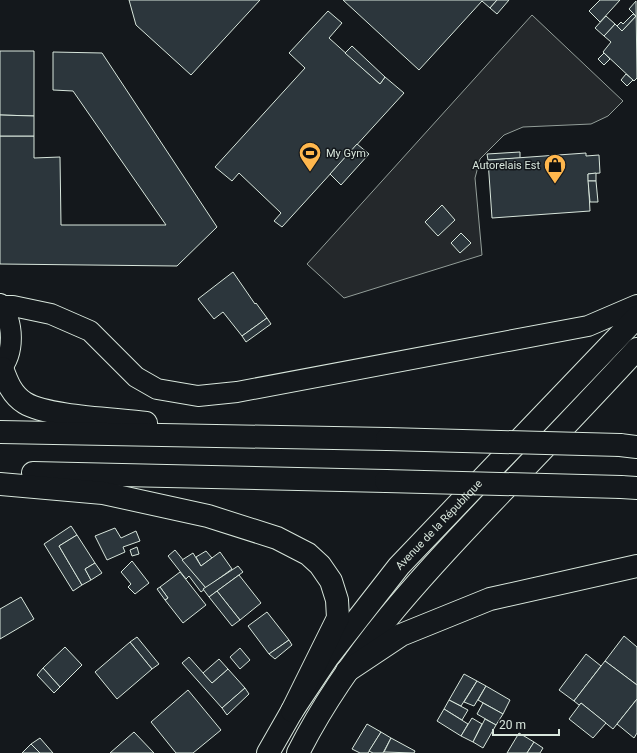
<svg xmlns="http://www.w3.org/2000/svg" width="637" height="753" font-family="Roboto,sans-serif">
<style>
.parking{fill:#24282b;stroke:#939e99}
.building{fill:#2c363c;stroke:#d8e6dc}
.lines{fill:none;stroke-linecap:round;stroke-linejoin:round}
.minor-casing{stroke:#d8e6dc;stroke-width:22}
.secondary-casing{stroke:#d8e6dc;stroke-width:24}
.trunk-casing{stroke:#d8e6dc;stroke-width:24}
.minor{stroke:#14181c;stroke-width:20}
.secondary{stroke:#14181c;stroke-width:22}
.trunk{stroke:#14181c;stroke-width:22}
.trunk-bridge-casing{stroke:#d8e6dc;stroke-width:24;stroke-linecap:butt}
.trunk-bridge{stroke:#14181c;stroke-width:22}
.labels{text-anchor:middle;stroke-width:3;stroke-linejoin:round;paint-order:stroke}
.poi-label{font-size:11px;fill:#d8e6dc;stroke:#14181c;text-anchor:start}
.street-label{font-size:11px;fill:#d8e6dc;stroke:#14181c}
</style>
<rect width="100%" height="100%" fill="#14181c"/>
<path class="parking" d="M532,15l91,86 -15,15 -17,8 -68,3 -19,8 -24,24 -5,19 7,77 -138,43 -37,-34z"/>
<g class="building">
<path d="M129,0h131l-69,75 -55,-50z"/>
<path d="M343,0h154l-7,8 -8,-7 -63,69z"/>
<path d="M497,0h12l-12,14 -7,-6z"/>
<path d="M600,0h20l-20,22 -11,-11z"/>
<path d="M636,1l1,77 -3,3 -31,-29 8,-10 -7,-6 11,-12 7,7 14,-15 -7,-7z"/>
<path d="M328,11l14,12 -13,15 51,46 5,-7 19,16 -122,134 -8,-6 7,-8 -42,-40 -7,8 -17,-14 90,-99 -16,-15z"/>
<path d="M633,14l3,2 -14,15 -5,-5 4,-4 2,2z"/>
<path d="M606,16l9,8 -11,12 -9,-8z"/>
<path d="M352,46l33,31 -5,7 -35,-31z"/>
<path d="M0,51h34v65l-34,-1z"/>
<path d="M53,52l49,1 115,174 -40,39 -177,-2v-128h34v22l26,-1 1,68h105l-93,-134 -20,-1z"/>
<path d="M604,53l6,6 -6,6 -6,-6z"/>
<path d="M626,74l7,6 -6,6 -6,-6z"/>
<path d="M0,115l34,1v20h-34z"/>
<path d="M357,144l12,10 -28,31 -11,-11z"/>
<path d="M520,152v6l-32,2 -1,-6z"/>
<path d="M586,153v3l13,-1 1,18 -12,1 2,37 -98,7 -4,-58z"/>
<path d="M596,173v8h-8v-7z"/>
<path d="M588,181h8l2,21h-8z"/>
<path d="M442,205l13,15 -17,16 -13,-14z"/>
<path d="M461,233l10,10 -11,10 -9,-10z"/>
<path d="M233,272l22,32 1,-1 11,15 -25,18 -19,-24 -9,7 -16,-20z"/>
<path d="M267,318l4,6 -25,18 -4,-6z"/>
<path d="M71,526l6,9 -18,11 23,39 -9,6 -29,-47z"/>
<path d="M115,528l6,10 15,-7 4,10 -17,6 2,5 -18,8 -12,-24z"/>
<path d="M77,535l18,28 -10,6 6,11 -9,5 -23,-39z"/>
<path d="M137,547l2,7 -7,2 -2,-6z"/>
<path d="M175,550l31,38 -5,4 -12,-16 -3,3 -18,-23z"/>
<path d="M206,551l6,7 -11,8 -5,-9z"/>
<path d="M220,552l12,17 -26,19 -24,-28 11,-7 8,13z"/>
<path d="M132,561l17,22 -14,11 -7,-7 3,-3 -10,-12z"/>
<path d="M95,563l7,10 -11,7 -6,-11z"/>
<path d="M238,566l5,6 -34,25 -6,-8z"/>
<path d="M180,572l26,33 -23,18 -18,-23 3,-2 -8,-11z"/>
<path d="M239,575l22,28 -21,17 -23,-29z"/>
<path d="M160,587l8,11 -3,2 -8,-11z"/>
<path d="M217,591l23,29 -8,6 -23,-29z"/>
<path d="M21,597l13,22 -34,20v-30z"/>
<path d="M267,612l22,28 -20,14 -21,-28z"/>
<path d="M624,636l13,11v38l-32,-24z"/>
<path d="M137,637l22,27 -7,5 -22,-27z"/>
<path d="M289,640l3,5 -17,14 -6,-5z"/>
<path d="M130,642l22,27 -35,30 -22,-27z"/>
<path d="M65,647l17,18 -22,22 -17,-19z"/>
<path d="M240,648l10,12 -10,9 -10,-12z"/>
<path d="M586,654l15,12 -27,35 -15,-11z"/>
<path d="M189,657l23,26 16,-14 17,19 -23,20 -40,-45z"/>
<path d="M219,659l9,10 -16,14 -9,-10z"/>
<path d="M605,661l32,24v14l-24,30 -32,-26 -2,2 -5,-4z"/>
<path d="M43,668l17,19 -6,6 -17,-18z"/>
<path d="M464,674l13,7 -16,25 -12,-6z"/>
<path d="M477,681l9,5 -12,20 -10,-4z"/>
<path d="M486,686l24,14 -7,14 -25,-14z"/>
<path d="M245,688l4,6 -22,21 -5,-7z"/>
<path d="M188,690l33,40 -28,23h-17l-25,-31z"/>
<path d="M637,699v34l-3,5 -17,-14z"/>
<path d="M449,700l19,10 -6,10 -18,-11z"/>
<path d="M483,703l20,11 -7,11 -19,-11z"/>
<path d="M581,703l25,20 -13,15 -24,-19z"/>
<path d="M444,709l24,15 -7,12 -24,-15z"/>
<path d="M472,718l10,6 -9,18 -12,-6z"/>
<path d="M485,719l11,6 -13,23 -10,-6z"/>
<path d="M367,724l14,8 -13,21h-8l-8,-4z"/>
<path d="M134,732l20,21h-44z"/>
<path d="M381,732l10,6 -8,15h-10l-4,-2z"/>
<path d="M519,733l15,9 -7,11h-20z"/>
<path d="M40,738l13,15h-13l-9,-9z"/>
<path d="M391,738l24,13 -1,2 -30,-1z"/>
<path d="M534,742l9,6 -3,5h-13z"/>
<path d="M31,744l9,9h-18z"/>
</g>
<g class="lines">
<g class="minor-casing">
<g id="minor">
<path d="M0,304c14,18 15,49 0,66"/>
<path d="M0,306h13l38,8 39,17 46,46 21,12 41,7 39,-4 351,-66 49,-21"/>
</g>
</g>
<g class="secondary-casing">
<g id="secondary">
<path id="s1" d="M268,753l24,-42 36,-54 71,-91 238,-249"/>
<path d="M298,753c50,-99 126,-180 202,-259 46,-48 92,-96 137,-145"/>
</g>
</g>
<g class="trunk-casing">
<g id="trunk">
<path d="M2,368c5,14 10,27 23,35 23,14 93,16 121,20"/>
<path d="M0,432l387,7"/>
<path d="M620,445l17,2"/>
<path d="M33,473l353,8"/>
<path d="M0,484l103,9 105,23 69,22 31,16 12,11 11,16 6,19 1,18 -46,93"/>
<path d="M621,487l16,1"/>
<path d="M347,671l54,-36 89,-36 147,-33"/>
</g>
</g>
<use href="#minor" class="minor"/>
<use href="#secondary" class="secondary"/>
<use href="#trunk" class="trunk"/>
<g class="trunk-bridge-casing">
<g id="trunk-bridge">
<path d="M387,439l233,6"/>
<path d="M386,481l235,6"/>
</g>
</g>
<use href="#trunk-bridge" class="trunk-bridge"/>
</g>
<defs>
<g id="stadium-pin" transform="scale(1.15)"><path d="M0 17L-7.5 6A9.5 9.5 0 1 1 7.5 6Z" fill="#ffb74d" stroke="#14181c"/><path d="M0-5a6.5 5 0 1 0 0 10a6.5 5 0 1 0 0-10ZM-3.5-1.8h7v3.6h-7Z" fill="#111"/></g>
<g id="shop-pin" transform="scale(1.15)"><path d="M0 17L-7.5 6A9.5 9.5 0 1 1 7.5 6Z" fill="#ffb74d" stroke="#14181c"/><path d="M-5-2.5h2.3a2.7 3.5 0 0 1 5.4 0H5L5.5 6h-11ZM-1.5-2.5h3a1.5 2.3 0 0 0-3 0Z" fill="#111"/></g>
</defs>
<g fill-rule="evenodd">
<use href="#stadium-pin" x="310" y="153"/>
<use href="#shop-pin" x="555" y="165"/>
</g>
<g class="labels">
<g class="poi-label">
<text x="326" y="157">My Gym</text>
<text x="540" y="169" text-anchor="end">Autorelais Est</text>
</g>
<g class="street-label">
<text dy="4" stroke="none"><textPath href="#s1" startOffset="286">Avenue de la République</textPath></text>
</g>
</g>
<path d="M493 729v6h66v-6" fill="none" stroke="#d8e6dc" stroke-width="2"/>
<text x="499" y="729" font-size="12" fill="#d8e6dc" stroke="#14181c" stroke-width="3" paint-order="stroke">20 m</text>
</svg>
